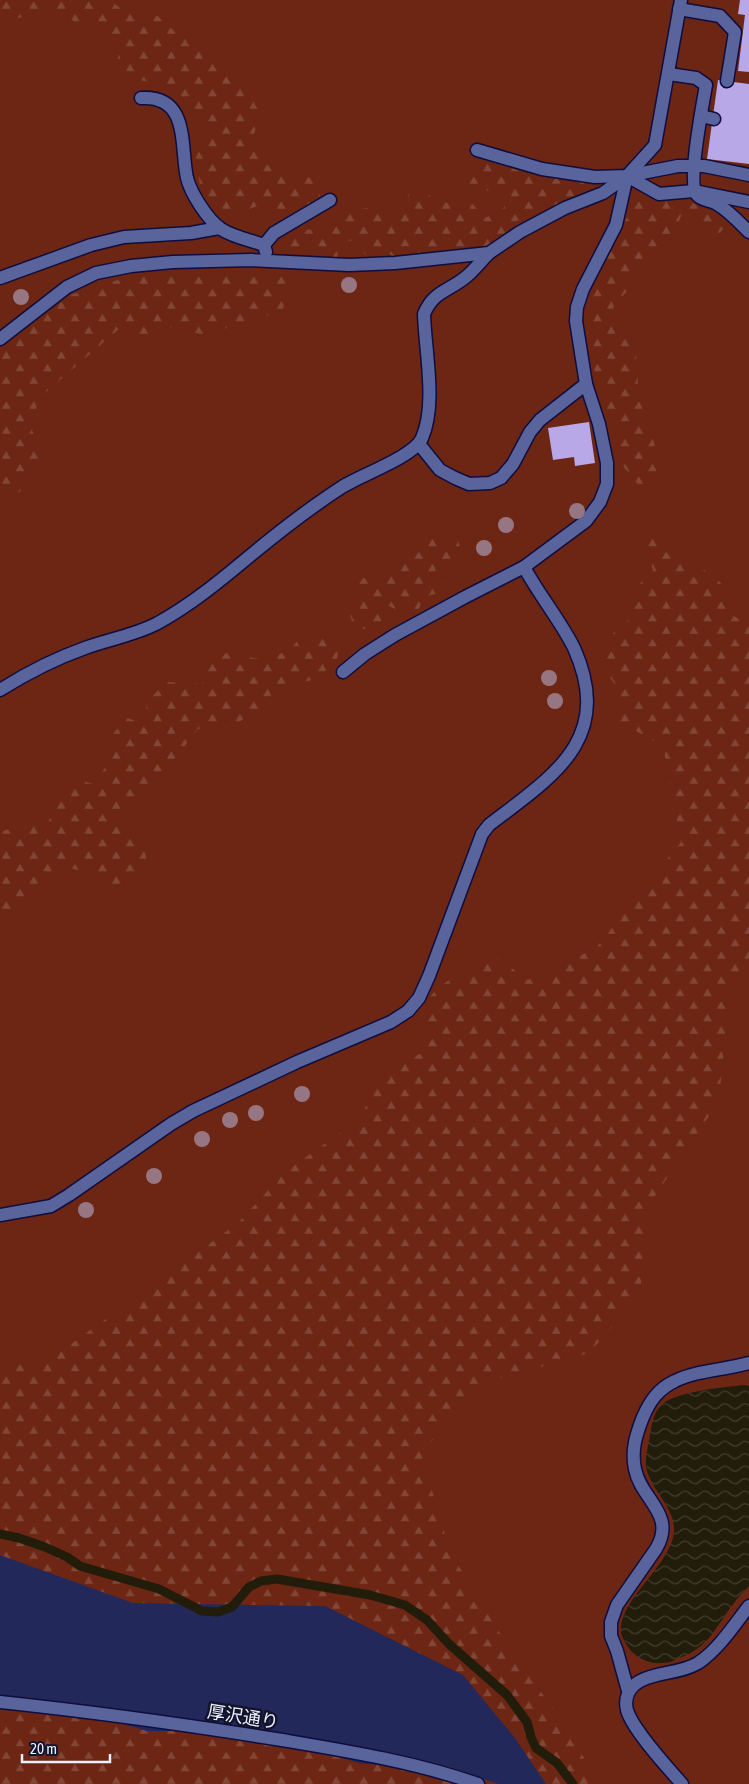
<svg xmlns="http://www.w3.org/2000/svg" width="749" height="1784" font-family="'Asap Condensed','Noto Sans JP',sans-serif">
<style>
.grass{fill:#6d2613}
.forest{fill:url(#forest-firs)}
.water{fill:url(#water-waves)}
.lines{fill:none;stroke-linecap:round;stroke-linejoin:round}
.stream{stroke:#221d0a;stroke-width:9}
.building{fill:#b8a8e7}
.service-casing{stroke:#0e0d3e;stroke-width:15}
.minor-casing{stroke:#0e0d3e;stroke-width:15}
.service{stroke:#5a649c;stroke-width:12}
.minor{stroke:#5a649c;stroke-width:12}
.tree{fill:#977683}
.labels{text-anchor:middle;stroke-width:5;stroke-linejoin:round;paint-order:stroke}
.street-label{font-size:18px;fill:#edf0fd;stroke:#11142b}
</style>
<defs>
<pattern id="forest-firs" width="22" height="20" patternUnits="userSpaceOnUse" patternTransform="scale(1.25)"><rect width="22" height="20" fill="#6d2613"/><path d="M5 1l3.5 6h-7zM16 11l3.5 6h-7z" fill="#824636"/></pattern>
<pattern id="water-waves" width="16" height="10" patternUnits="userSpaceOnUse" patternTransform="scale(1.25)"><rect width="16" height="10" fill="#221d0a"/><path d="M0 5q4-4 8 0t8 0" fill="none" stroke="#423e2f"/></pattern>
</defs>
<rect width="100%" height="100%" fill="#23285b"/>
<path class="grass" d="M0,0h749v1784h-168l-88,-110 -493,-229z"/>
<g class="forest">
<path d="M0,0h109l20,14 29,2 16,15 27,9 19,21 6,15 21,13 13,25 -7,24 8,25 57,17 2,18 -33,21 -22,-16 -18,7 -16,3 -20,-11 -11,-16 -4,-29 12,-24 -1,-19 -24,-10 -14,-17 -29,-7 -22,-16v-21l-20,-17 -23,-4 -14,-9 -39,4 -22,6z"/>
<path d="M485,163l19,2 26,10 31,-2 23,6 1,14 -13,10 -28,5 -11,11 -17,2 -16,19 -28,12 -17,-5 -16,9 -17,-7 -6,10 -17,1 -17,-10 -13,9 -14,-17 -14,-3 -4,19 -16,-1 -13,-10 -11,5 -12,-7 7,-12 35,-7 11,-14 30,-4 30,5 14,-25 38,16 18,-5 17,19 19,-10v-13l-37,-10z"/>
<path d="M640,194l19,6 24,1 36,10 9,11 -8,11 -23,-6 -16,-11 -12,29 -30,16 -4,21 -22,25 23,47 3,45 13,34 7,34 -18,21 -19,-23 -4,-33 -13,-24 -12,-43 -7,-41 4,-18 21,-60z"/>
<path d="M285,274l5,16 -8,21 -78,24 -32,-8 -25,14 -27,-13 -82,71 -6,31 11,27 -16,29 -27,20v-154l70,-57 64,-20z"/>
<path d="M432,533l26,6 4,19 -12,7 -15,4 8,15 -4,9 -16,4 -5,15 -11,3 -20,-10 -6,17 -11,8 -16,-3 -5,-15 9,-11 -5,-11 10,-12 17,5 2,-11 17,1 8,-20 16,-1z"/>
<path d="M643,538h20l58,45 9,31 19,10v334l-19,24 -11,119 -71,105 -8,88 -51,59 -106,30 -62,70 29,99 63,102 42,57 39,63 9,10h-57l-31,-46 -52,-63 -138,-69 -192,-3 -133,-48v-183l63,-22 175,-127 47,-51 73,-52 29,-50 41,-20c-1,-9 -5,-35 -4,-42 6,-23 51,-43 71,-52l33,24 68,-32 85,-106 -18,-96 -47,-26 1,-32 -16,-24 9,-28 21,-18 2,-27 20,-21z"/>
<path d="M320,632l22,6 -6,24 -21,17 -40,11 -14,18 -30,19 -33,2 -56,71 -22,20 6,12 19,16 2,19 -18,17 -19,1 -23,-13 -22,-5 -22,24 -29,16 -14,17v-92l15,-5 32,-2 14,-32 12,-15 20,6 20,-27v-23l13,-16 21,6 -1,-23 22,-19 34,2 4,-17 20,-14 35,6 29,-8 9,-13z"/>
<path d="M29,1697l118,34h107l108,33 85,2 51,18h-498v-84z"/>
</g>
<path class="water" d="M744,1385l5,1v200c-5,6 -11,11 -15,17 -18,23 -25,45 -55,55 -5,3 -11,5 -18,5 -11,1 -22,-4 -30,-12 -4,-6 -10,-13 -10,-20 -3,-30 50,-66 53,-99 2,-23 -21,-40 -27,-61 -3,-10 0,-20 2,-30 2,-12 3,-25 11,-35 12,-14 65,-19 84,-21z"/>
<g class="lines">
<path class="stream" d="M0,1534l19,4 26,9 22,10 13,9 79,23 43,22 16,1 14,-5 17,-20 12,-6 16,-2 93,16 35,10 22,15 22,24 58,51 20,27 4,15 5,11 21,15 16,21"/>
</g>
<g class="building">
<path d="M740,0h9v72l-11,-1 7,-56 -7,-1z"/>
<path d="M718,80l31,4v80l-42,-5z"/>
<path d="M589,422l6,41 -20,3 -1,-9 -21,3 -5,-32z"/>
</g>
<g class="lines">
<g class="service-casing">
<g id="service">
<path d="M679,9l41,7 15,16 -8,49"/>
<path d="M669,74l27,4 10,7c-3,18 -19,99 -9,110 5,6 13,5 20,9 12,7 22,18 32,28"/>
<path d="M141,98c49,-3 39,48 46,80 4,16 21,42 34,51 12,8 29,11 43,16"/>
<path d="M701,116l13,3"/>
<path d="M477,150l65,19 53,8 32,-1 51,-10h26l45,9"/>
<path d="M627,176l32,18 35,-3 55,11"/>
<path d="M266,252l-2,-7 10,-12 56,-33"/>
<path d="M0,278l91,-33 33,-8 67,-4 28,-5"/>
<path d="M0,339l67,-52 29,-14 35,-7 42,-4 78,-2 98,5 46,-2 94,-10 31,-21 45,-24 38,-15 24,-17 28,-31 26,-145"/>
<path d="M419,444l21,26 15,8 14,6 21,-1 11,-5 12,-14 17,-32 10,-12 46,-36"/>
<path d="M343,672l22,-18 30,-19 70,-38 59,-30 62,-46 14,-19 7,-18v-21l-8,-39 -13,-40 -10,-63 1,-14 6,-18 33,-64 11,-49"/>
<path d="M0,690c27,-17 54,-31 85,-42 24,-9 47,-12 71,-24 35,-19 65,-44 95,-69 29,-24 60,-48 91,-68 19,-12 73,-31 80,-49 15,-34 3,-87 2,-124 10,-24 26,-23 43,-38 8,-7 15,-16 22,-23"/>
<path d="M0,1215l51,-9 18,-11 102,-71 22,-13 104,-49 94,-40 17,-11 11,-13 10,-22 53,-142 7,-9c64,-49 126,-86 85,-177 -14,-28 -35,-53 -50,-81"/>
<path d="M628,1691l-11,-40 -6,-15v-14l6,-17 39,-56c21,-35 -15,-49 -21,-80 -4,-19 1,-34 8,-52 7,-16 15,-28 32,-36 22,-11 50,-11 74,-18"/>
<path d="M682,1784c-14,-16 -50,-55 -55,-74 -3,-12 2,-23 13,-29 18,-10 40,-7 58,-18 21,-14 36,-38 51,-57"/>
</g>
</g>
<g class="minor-casing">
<path id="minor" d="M0,1702c94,10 188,23 282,38 65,11 133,22 196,44"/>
</g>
<use href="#service" class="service"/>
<use href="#minor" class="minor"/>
</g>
<g class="tree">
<circle cx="349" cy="285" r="8"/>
<circle cx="21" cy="297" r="8"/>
<circle cx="577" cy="511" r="8"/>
<circle cx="506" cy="525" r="8"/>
<circle cx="484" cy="548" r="8"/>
<circle cx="549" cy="678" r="8"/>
<circle cx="555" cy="701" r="8"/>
<circle cx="302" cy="1094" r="8"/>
<circle cx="256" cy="1113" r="8"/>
<circle cx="230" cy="1120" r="8"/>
<circle cx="202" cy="1139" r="8"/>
<circle cx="154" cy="1176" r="8"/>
<circle cx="86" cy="1210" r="8"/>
</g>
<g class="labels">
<g class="street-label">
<text transform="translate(243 1717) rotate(9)" y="6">厚沢通り</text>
</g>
</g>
<path d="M22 1754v8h88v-8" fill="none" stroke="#edf0fd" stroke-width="2.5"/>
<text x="30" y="1754" font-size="15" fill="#edf0fd" stroke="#11142b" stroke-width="4" paint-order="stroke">20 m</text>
</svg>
